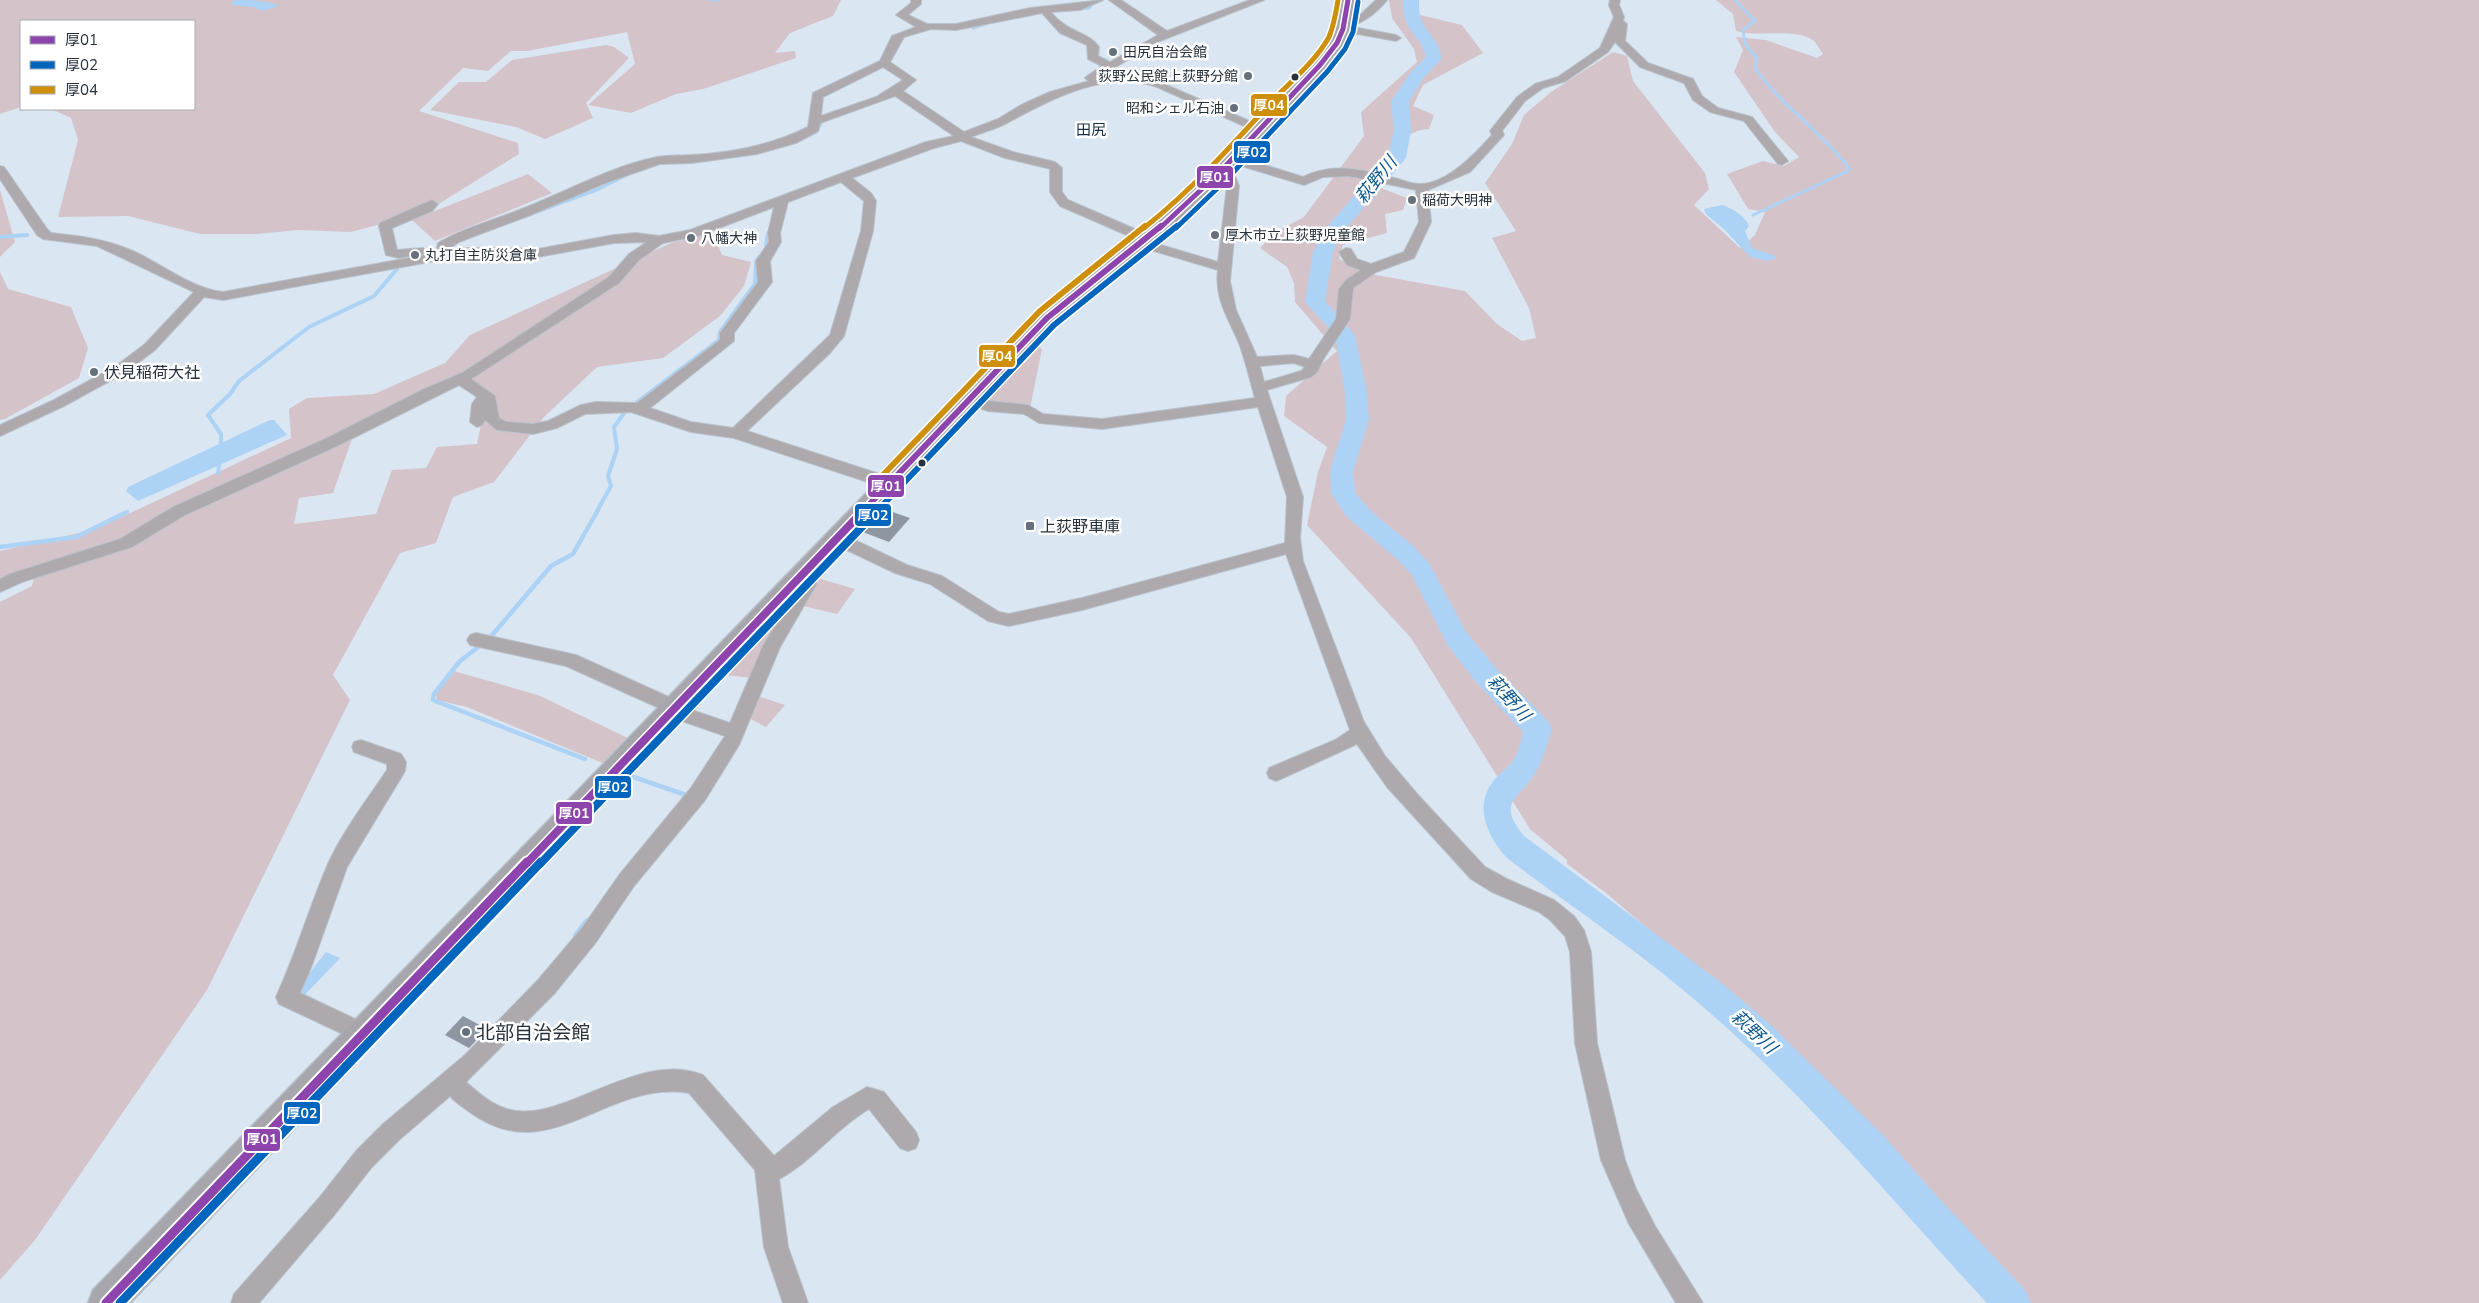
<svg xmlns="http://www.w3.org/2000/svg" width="2479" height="1303" font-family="'Nunito Sans','Noto Sans JP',sans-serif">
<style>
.green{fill:#d5c3ca;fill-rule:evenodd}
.water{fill:#acd2f5}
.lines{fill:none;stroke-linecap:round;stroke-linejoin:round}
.stream-far3{stroke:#acd2f5;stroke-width:3}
.stream-far2{stroke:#acd2f5;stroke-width:4}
.stream-far1{stroke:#acd2f5;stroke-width:4.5}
.stream{stroke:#acd2f5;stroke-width:5.5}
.river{fill:#acd2f5;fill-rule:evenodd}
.building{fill:#8e97a1}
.minor-casing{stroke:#b8c2cb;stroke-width:2}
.highway-casing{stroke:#b8c2cb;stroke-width:3}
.minor{fill:#ada9ac;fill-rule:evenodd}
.highway{fill:#a7a6ac;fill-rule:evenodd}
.bus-1-far3-casing{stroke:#fff;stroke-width:8}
.bus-1-far2-casing{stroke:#fff;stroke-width:9}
.bus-1-far1-casing{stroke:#fff;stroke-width:11}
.bus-1-casing{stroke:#fff;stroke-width:13}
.bus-2-far3-casing{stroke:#fff;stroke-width:8}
.bus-2-far2-casing{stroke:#fff;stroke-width:9}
.bus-2-far1-casing{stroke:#fff;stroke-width:11}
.bus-2-casing{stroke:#fff;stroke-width:13}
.bus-3-far1-casing{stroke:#fff;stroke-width:8}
.bus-3-casing{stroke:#fff;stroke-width:9}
.bus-1-far3{stroke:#8e44ad;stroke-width:5}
.bus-1-far2{stroke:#8e44ad;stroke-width:6}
.bus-1-far1{stroke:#8e44ad;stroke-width:8}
.bus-1{stroke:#8e44ad;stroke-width:9}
.bus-2-far3{stroke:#0065bd;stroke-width:5}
.bus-2-far2{stroke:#0065bd;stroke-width:6}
.bus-2-far1{stroke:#0065bd;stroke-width:8}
.bus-2{stroke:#0065bd;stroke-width:9}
.bus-3-far1{stroke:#cd8f0c;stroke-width:5}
.bus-3{stroke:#cd8f0c;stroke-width:6}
.poi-dot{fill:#65707c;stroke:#fff;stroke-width:2}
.bus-dot{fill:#26313c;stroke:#fff;stroke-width:2}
.labels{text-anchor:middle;stroke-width:5;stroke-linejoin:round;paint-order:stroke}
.far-poi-label{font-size:14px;fill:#26313c;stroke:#fff;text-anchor:start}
.far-neighbourhood-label{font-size:15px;fill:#182f44;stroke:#fff}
.poi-label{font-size:16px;fill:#26313c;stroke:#fff;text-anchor:start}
.water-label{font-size:18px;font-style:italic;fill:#0e588e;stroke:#fff}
.near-poi-label{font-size:19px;fill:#26313c;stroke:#fff;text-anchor:start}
.line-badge{stroke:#fff;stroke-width:2}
.badge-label{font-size:14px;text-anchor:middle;font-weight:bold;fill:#fff}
</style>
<rect width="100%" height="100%" fill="#dae6f2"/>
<g class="green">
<path d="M0,0h841l-8,16 -43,17 -15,20 20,-2 1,7 -93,31 -27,5 -45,19 -43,-8 47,-41 -8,-32 -100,19h-16l-23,20 -25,-3 -44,43 99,32 1,11 -82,51 -56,19 -30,8 -53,-2 -41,4h-57l-72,-18 -70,1 20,-77 -7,-22 -20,-9h143v-88h-173v86l-21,7z"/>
<path d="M1389,0h16l11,14 46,11 21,28 -60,32 -10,21 21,9 -5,14c-36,3 -40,31 -48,59l26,10 -4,12 -18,4 2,19 -44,12 -4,14 37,16 89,16 32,33 25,17 14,-3 -7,-30 -37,-70 24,-7 -31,-48 27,-39 12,-29 27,-23 62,-40 14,4 6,25 72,92 4,16 -15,16 46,43 15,-13 10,-23 -17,-3 -21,-35 36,-13 21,5 15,-9 -24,-25 -41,-60 9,-22 -7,-13 30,3 51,18 6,-4c-3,-4 -6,-10 -9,-13 -18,-14 -56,-3 -78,-10l-3,-17 -17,-14h763v1303h-449l-231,-245 -193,-165 -39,-29v-4l-37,-31 -119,-191 -104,-113 11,-53 9,-25 -43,-31 2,-20 51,-45 -42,-49 -1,-19 -7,-16 -27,-19 16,-16 28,-15 60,-81 -3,-24 56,-50 -3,-13 -22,-31z"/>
<path d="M606,45l8,2 15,11 -43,45 7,15 -48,21 -29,-12 -86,-17 29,-28h27l26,-22z"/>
<path d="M528,174l24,19 -117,48 -23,-21z"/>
<path d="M0,190l15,52 -15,15z"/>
<path d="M713,233l9,22 29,7 -7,24 -24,30 -57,42 -66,9 -53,50 -50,65 -41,15 -17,46 -36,10 -67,122 17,25 -143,290 -172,250 -35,40v-678l32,-16 3,-13 -35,6v-28l96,-22 195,-91 -2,-29 18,-11 67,-4 71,-31 25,-28 201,-92zM457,385l29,16 -9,43 -40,3 -11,21 -34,2 -16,44 -82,10 5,-26 34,-5 19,-54z"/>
<path d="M0,272l8,17 63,18 17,41 -9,30 -74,41 -5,1z"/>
<path d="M1033,342l9,7 -12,59 -41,-4 -9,-5z"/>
<path d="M817,578l38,11 -18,25 -38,-9z"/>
<path d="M776,613l8,4 -32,61 -35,-4z"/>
<path d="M454,671l84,24 92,44 -25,25 -138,-57 -30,-7 -1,-7z"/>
<path d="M754,695l31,10 -19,22 -21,-11z"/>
</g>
<g class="water">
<path d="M235,0c15,0 31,0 44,6l-17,5 -9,-4 -20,-2 -2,-2z"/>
<path d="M1722,205c10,3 23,11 27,21l-4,5 7,17 21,7 4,3 -9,3 -18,-4 -25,-27 -19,-16 -2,-5z"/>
<path d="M270,420h4l13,15 -149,66 -12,-10 2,-4z"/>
<path d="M326,952l14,6 -39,41 -5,-9z"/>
</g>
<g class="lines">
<g class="stream-far3">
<path d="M711,0h6"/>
<path d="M1735,0l20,21 -12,9 2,14 12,14 -2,10c26,38 66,63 94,100l-1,3 -95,44"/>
<path d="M1067,10l22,-2 6,-8"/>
<path d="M973,28l15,-5"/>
<path d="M800,140l17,-8 5,-11"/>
<path d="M505,224l94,-35 26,-13"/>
</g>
<g class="stream-far2">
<path d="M0,237l27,-2"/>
<path d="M766,246l2,-13"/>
<path d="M637,402l82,-62 1,-8 35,-48 1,-22 3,-5"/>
<path d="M221,447v-13l-13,-19 22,-21 9,-13 70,-54 65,-31 23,-27"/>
<path d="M218,473l2,-14"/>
<path d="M597,511l14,-25 -3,-10 9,-27 -3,-22 11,-15"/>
</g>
<g class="stream-far1">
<path d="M0,547l76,-10 51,-25"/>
<path d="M488,640l63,-74 22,-12 25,-44"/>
<path d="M482,644l-22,17 -26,33 -1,6 152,59"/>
<path d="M625,774l61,21 -3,4"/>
</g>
<path class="stream" d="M576,935l11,-14"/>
<path class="river" d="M1403,0h16c-1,34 18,32 23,58l-19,21 -14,22 2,29 -5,28 -63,74 -10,20 -8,49 30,34 12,58 2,27 -16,51 2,22 18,20 41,34 15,16 37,69 29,35 53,54 4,8c-5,15 -8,31 -17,44 -15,26 -40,28 -11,63l199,148 49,42 112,110 49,56 92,98 6,13h-44c-94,-101 -181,-208 -286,-298 -61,-53 -129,-98 -193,-146 -21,-23 -35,-52 -14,-79 6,-8 17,-14 21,-23 4,-8 6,-17 8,-25l-47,-50 -28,-36 -36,-71 -15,-16 -51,-43 -15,-23 -1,-22 16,-51 -1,-27 -10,-58 -30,-33 8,-50 15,-26 60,-69 6,-27 -3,-29 20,-29 15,-15c-5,-24 -24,-23 -23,-57z"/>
</g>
<g class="building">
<path d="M881,508l29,10 -21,24 -29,-11z"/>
<path d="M463,1016l24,13 -18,19 -24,-13z"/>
</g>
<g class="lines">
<g class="minor-casing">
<g id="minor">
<path d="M911,0h10v4l-13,11 19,9h29l74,-16 73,-8 -23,10 -29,2c15,20 38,20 48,35l-1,9 12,6 48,-27 -49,-35h12l46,31 83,-31h14l-109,43 -57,35 30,-4 18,2 117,51v4h-8l-98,-44c-51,-18 -105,12 -150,36 -11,6 -24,9 -36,14l42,15 42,10 7,6v24l6,8 83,36 1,3 -1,3 67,20 9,-76 -1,-3 -14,-9 6,-4 18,8 3,8 -9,95 6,29 21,47 37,-2 15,4 27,-40 3,-30 7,-9 15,-10 -14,-5 -8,-13 7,-4 5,1 6,10 14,5 33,-12 15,-30 -3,-32 -67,-14 -26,1 -19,8 -76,-23 -2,-3 2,-3h8l67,21c29,-15 61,-7 91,1 8,2 18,6 26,6 27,0 56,-31 72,-49l-2,-4 27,-34 18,-13 23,-7 42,-29 14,-31 -5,-12 1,-5h10l-1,5 5,12 -1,4 4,3 -2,17 23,22 45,16 9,17 16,12 34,9 36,44 -6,4 -4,-1 -34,-43 -34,-9 -17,-12 -9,-17 -44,-16 -25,-25 -7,10 -42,29 -23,7 -18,13 -23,30 2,4 -2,2 -32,35 -42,18 3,32 -17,36 -38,14 -23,16 -3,31 -26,39 -7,14 -6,5 -44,13 36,107 -3,41 3,23 61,161 21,34 33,39 67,72 22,12 47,21 20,16 10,14 7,22 6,91 28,117 11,29 19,37 48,77h-27l-47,-79 -28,-64 -26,-117 -5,-91 -5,-16 -15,-16 -11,-8 -47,-20 -21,-13 -84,-92 -30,-43 -74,34 -7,3 -7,-3 -2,-5 2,-5 66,-28 15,-10 -64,-176 -204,56 -73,16 -21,-5 -58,-37 -35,-11 -65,-31 -2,-4 2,-4h12l65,31 35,11 57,36 10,2 73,-16 203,-55 2,-46 -29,-90 -156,22 -63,-6 -15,-9 -36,-3 -25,-9 -2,-3 7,-5 22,7 38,4 15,9 59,5 153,-21c-5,-17 -9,-35 -15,-52 -10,-26 -26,-46 -22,-76l-81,-24 -1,-3 2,-3 -78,-34 -10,-14v-23l-3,-1 -42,-10 -44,-17 -27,7 -82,30 19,15 5,8 -3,30 -29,105 -15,18 -82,77 148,48 2,4 -2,4h-12l-149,-49 -43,-6 -60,-20 -46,2 -28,14 -24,6 -36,-4 -12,-10 -3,5 -5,2 -7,-5 2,-18 5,-7 -18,-12 -122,61 -152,69 -53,32 -110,35 -22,10v-13l10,-5 110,-35 53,-32 154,-69 97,-49 38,-16 147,-96 20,-23 18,-12 -33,1 -76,14 -76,-1 -239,44 -19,-3 -49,53 -29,22 -62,34 -64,30v-11l54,-25 62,-34 29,-22 49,-52 -97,-46 -54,-7 -6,-4 -37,-56v-13l4,1 43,62 4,4c29,3 55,6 82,18 29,13 59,38 90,41l213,-39 2,-10c25,-15 54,-22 81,-33 45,-17 90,-43 138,-53 11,-2 23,-1 34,-2 40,-2 81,-10 117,-28l5,-34 67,-32 12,-25 24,-9 -20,-12 15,-12zM1042,13l18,20 27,12 1,14 14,7 -15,10 -2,2 4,3 -39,11 -27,12 -25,15 -34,13 -61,-41 13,-11 -26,-18 14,-25 27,-8 25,1zM883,67l20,13 -27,17 -55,19 2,-19zM895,96l59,40 -28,6 -236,88 -31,6 -23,-3 -22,2 -76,14 -76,-1 -12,2v-2l9,-6 69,-26 80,-34 52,-18 32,-1 65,-9 39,-11 22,-12 2,-8zM841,182l23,19 -3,30 -31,104 -97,93 -42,-6 -41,-14 84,-67v-8l38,-51 -2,-21 11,-19 -1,-9 8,-31zM774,207l-6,26 1,9 -13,19 2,21 -38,51v7l-83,63 -41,-1 -15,3 -33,16 -15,3 -27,-2 -7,-4 -4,-22 -24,-17 148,-96 20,-23 24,-17 35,-7zM1294,363l11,4 -4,4 -37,11 -4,-16z"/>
<path d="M1376,0h11c-9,11 -33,34 -47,21l1,-2 18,-3z"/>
<path d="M1358,28l38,7 5,3 -5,3 -38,-7 -16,1 -5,-3 5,-3z"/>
<path d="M432,200l6,4 -6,7 -40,17 5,22 26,-2 2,3 -2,3 -24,4 -13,-3 -7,-29 1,-3z"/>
<path d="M814,555l6,2 2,4 -6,24 -36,62 -41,98 -34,55 -71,86 -38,56 -42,52 -88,88c10,9 25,22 38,26 55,21 131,-60 199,-33l71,81 59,-49 34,-20 17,5 32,40 3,8 -3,8 -8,3 -8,-3 -31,-39c-33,19 -56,52 -90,70l9,68 20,56h-25l-19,-56 -9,-77 -66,-77c-83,-14 -138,77 -218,20 -8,-6 -15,-10 -21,-17l-51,44 -27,27 -37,47 -76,89h-28l3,-9 85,-96 37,-47 27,-27 82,-69 73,-75 44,-52 38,-54 71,-86 34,-52 -60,-21 -6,-7 -93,-42 -96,-21 -3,-5 3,-5 6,-2 100,22 95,43 6,7 53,18 33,-77 37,-61 8,-28z"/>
<path d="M361,740l40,14 5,8 -1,9 -58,96 -35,98 -12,28 70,33 3,7 -3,7 -8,3 -83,-39 -3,-7c20,-43 33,-89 52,-133 15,-33 39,-64 59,-94v-6l-33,-12 -2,-5 2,-5z"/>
</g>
</g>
<g class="highway-casing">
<path id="highway" d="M1341,0h14l-4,29 -9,17 -16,22 -102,110 -40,39 -130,105 -924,981h-42l5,-13 947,-976 132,-105 40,-39 102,-108c18,-23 22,-34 27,-62z"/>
</g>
<use href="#minor" class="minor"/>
<use href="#highway" class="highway"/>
<g class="bus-1-far3-casing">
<path id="bus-1-far3" d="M1160,228l58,-54 102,-109 17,-22 6,-14 5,-29"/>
</g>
<g class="bus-1-far2-casing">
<path id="bus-1-far2" d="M863,511l184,-193 114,-92"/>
</g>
<g class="bus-1-far1-casing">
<path id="bus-1-far1" d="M526,864l338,-354"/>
</g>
<g class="bus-1-casing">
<path id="bus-1" d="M106,1303l421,-441"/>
</g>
<g class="bus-2-far3-casing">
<path id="bus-2-far3" d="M1176,228l49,-47 102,-109 18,-23 8,-17 5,-30"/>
</g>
<g class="bus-2-far2-casing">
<path id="bus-2-far2" d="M877,511l177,-186 123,-99"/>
</g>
<g class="bus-2-far1-casing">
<path id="bus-2-far1" d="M540,864l338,-354"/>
</g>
<g class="bus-2-casing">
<path id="bus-2" d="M120,1303l421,-441"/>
</g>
<g class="bus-3-far1-casing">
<path id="bus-3-far1" d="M1144,228c49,-39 90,-85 132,-131 18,-18 41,-38 53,-60 5,-12 7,-25 9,-37"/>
</g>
<g class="bus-3-casing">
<path id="bus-3" d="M882,476l158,-165 105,-85"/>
</g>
<use href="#bus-1-far3" class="bus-1-far3"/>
<use href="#bus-1-far2" class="bus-1-far2"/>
<use href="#bus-1-far1" class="bus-1-far1"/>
<use href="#bus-1" class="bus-1"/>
<use href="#bus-2-far3" class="bus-2-far3"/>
<use href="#bus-2-far2" class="bus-2-far2"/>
<use href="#bus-2-far1" class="bus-2-far1"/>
<use href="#bus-2" class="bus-2"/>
<use href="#bus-3-far1" class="bus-3-far1"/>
<use href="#bus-3" class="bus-3"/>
</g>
<g class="poi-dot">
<circle cx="1113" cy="52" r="5"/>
<circle cx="1248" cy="76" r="5"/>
<circle cx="1234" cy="108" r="5"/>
<circle cx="1412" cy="200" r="5"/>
<circle cx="1215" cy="235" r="5"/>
<circle cx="691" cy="238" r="5"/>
<circle cx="415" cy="255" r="5"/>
<circle cx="94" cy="372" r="5"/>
<rect x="1025" y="521" width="10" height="10" rx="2.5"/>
<circle cx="466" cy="1032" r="5"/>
</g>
<g class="bus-dot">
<circle cx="1295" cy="77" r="4.5"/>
<circle cx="922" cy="463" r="4.5"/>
</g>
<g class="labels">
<g class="far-poi-label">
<text x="1123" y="57">田尻自治会館</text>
<text x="1238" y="81" text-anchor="end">荻野公民館上荻野分館</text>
<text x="1224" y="113" text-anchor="end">昭和シェル石油</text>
<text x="1422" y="205">稲荷大明神</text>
<text x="1225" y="240">厚木市立上荻野児童館</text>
<text x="701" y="243">八幡大神</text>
<text x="425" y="260">丸打自主防災倉庫</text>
</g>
<g class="far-neighbourhood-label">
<text x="1091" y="135">田尻</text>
</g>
<g class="poi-label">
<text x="104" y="378">伏見稲荷大社</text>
<text x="1040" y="532">上荻野車庫</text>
</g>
<g class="water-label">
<text transform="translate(1376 180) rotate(-51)" y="6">萩野川</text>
<text transform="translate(1509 698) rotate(48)" y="6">萩野川</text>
<text transform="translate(1754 1032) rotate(43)" y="6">萩野川</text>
</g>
<g class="near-poi-label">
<text x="476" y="1039">北部自治会館</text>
</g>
</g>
<g class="line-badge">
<rect x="1250" y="93" width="38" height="24" rx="5" fill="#cd8f0c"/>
<rect x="1233" y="140" width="38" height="24" rx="5" fill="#0065bd"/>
<rect x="1196" y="165" width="38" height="24" rx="5" fill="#8e44ad"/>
<rect x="978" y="344" width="38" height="24" rx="5" fill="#cd8f0c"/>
<rect x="867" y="474" width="38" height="24" rx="5" fill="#8e44ad"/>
<rect x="854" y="503" width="38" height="24" rx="5" fill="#0065bd"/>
<rect x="594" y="775" width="38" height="24" rx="5" fill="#0065bd"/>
<rect x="555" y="801" width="38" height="24" rx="5" fill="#8e44ad"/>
<rect x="283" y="1101" width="38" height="24" rx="5" fill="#0065bd"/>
<rect x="243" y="1128" width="38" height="24" rx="5" fill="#8e44ad"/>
</g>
<g class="badge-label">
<text x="1269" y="110">厚04</text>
<text x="1252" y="157">厚02</text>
<text x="1215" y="182">厚01</text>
<text x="997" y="361">厚04</text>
<text x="886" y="491">厚01</text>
<text x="873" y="520">厚02</text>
<text x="613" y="792">厚02</text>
<text x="574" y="818">厚01</text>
<text x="302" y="1118">厚02</text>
<text x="262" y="1144">厚01</text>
</g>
<rect x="20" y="20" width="175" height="90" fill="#ffffff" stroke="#a8adb1"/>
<rect x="30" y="36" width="25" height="8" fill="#8e44ad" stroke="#a8adb1"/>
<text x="65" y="45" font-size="15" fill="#26313c">厚01</text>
<rect x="30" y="61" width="25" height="8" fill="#0065bd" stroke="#a8adb1"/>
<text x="65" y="70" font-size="15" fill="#26313c">厚02</text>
<rect x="30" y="86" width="25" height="8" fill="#cd8f0c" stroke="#a8adb1"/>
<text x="65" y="95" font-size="15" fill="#26313c">厚04</text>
</svg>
